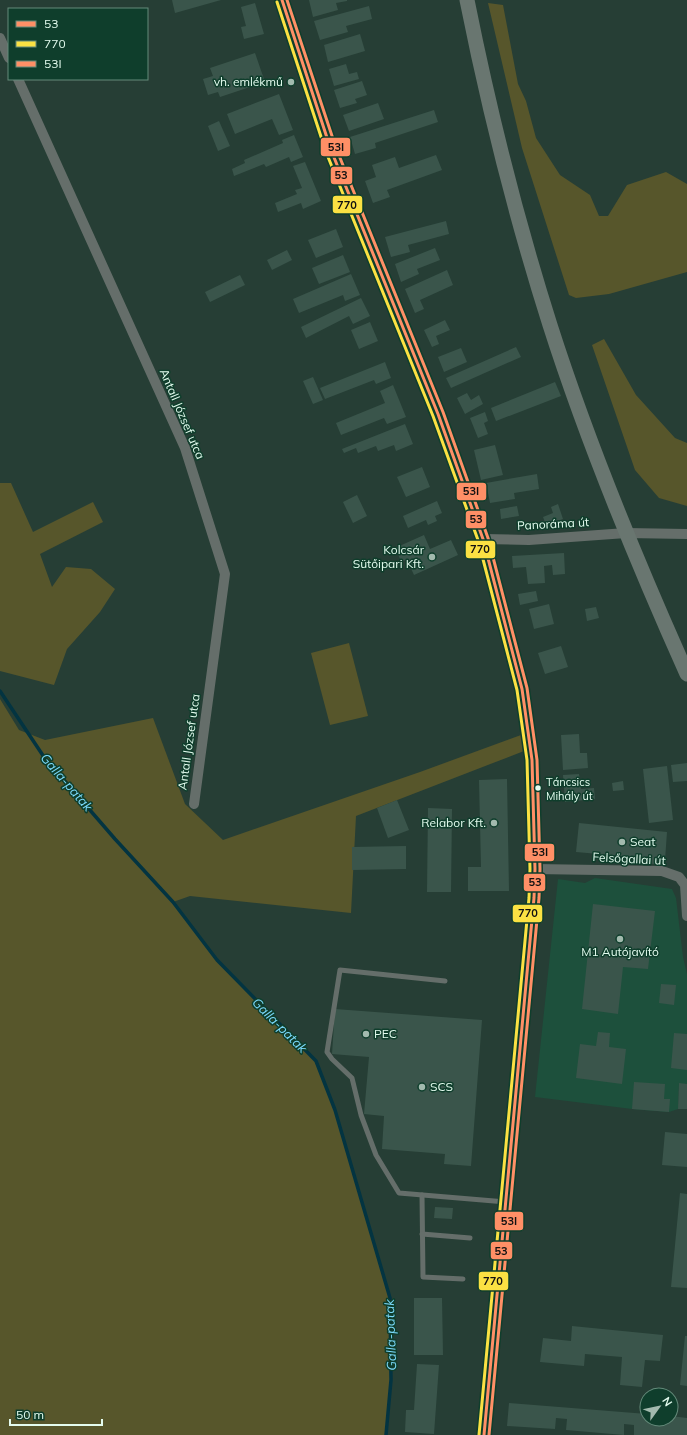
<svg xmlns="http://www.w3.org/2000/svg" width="687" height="1435" font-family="Mulish,sans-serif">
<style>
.built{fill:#1d503c}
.green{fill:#57562b}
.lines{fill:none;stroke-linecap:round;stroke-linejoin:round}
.stream{stroke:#033441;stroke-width:3.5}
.building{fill:#3a554b}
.lane{stroke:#656e6a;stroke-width:5}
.street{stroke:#656e6a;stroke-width:10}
.primary{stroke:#697670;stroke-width:15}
.bus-1-casing{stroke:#0f3e2c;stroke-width:6}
.bus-2-casing{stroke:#0f3e2c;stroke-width:6}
.bus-3-casing{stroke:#0f3e2c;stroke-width:6}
.bus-1{stroke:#ff8f66;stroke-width:3}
.bus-2{stroke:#fbe143;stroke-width:3}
.bus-3{stroke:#ff8f66;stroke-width:3}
.poi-dot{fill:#a2baae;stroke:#0f3e2c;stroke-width:1.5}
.bus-dot{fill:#e4fcef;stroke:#0f3e2c;stroke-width:1.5}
.labels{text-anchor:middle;stroke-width:3;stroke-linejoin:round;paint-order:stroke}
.bus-label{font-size:11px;fill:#e4fcef;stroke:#0f3e2c;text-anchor:start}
.poi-label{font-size:12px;fill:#e4fcef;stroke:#0f3e2c;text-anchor:end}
.street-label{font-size:12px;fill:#e4fcef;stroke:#0f3e2c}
.water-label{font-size:13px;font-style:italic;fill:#7cdafc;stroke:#0f3e2c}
.line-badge{stroke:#0f3e2c;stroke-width:1.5}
.pale-badge-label{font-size:11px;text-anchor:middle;font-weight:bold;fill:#111}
</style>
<rect width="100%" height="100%" fill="#263e35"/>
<path class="built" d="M595,878l77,11 4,9 7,59 4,17v110h-8l-1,25 -9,3 -37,-3 -97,-12 23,-218 27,4z"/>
<g class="green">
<path d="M488,3l15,2 15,79 8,17 10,37 24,37 30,20 9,21h9l19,-31 39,-13 21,12v88l-78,22 -33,4 -7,-3 -47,-147z"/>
<path d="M604,339l32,56 39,43 12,5v63l-28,-8 -24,-28 -43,-125z"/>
<path d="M0,483h11l22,49 60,-30 10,20 -63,32 12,33 14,-20 25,2 24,20 -15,23 -33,37 -13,36 -54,-14z"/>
<path d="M349,643l19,73 -38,9 -19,-72z"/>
<path d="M0,699l19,31 26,10 108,-22 32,86 38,36 197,-68 101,-37 3,16 -168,65 -5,97 -161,-17 -17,6 44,58 99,101 19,49 55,188 1,82 -5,55h-386z"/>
</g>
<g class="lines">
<path class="stream" d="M0,691l44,66 71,82 58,63 44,58 99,101 19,49 55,188 1,82 -5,55"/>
</g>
<g class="building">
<path d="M172,0h49l-46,13z"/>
<path d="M309,0h38v1l-11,2 2,7 -25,7z"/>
<path d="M255,3l9,31 -20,5 -3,-12 5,-1 -5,-19z"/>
<path d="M369,6l3,13 -26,7 2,6 -28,8 -6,-19z"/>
<path d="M360,34l5,17 -37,11 -4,-17z"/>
<path d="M255,53l10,29 -45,15 -2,-5 -10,3 -5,-16 10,-3 -3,-8z"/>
<path d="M346,64l3,10 8,-2 2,7 -25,7 -5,-17z"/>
<path d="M362,81l5,14 -12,4 2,4 -17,5 -6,-18z"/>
<path d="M279,94l14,36 -14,5 -7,-16 -37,15 -8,-20z"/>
<path d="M378,103l6,16 -35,12 -6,-16z"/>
<path d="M434,110l4,12 -63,21 1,5 -21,6 -5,-17z"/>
<path d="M219,121l11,25 -12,5 -10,-25z"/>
<path d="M294,135l9,22 -12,5 -2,-5 -23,10 -2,-3 -30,12 -2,-7 13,-6 -1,-3 39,-17 -1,-3z"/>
<path d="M436,155l6,15 -55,20 3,7 -17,6 -8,-22 11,-4 -4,-12 23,-8 4,11z"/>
<path d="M305,162l16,39 -18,8 -2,-6 -23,9 -3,-9 22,-9 -2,-4 7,-2 -9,-22z"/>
<path d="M446,221l3,13 -41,11 2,7 -19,5 -6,-20z"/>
<path d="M336,229l7,18 -27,11 -8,-18z"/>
<path d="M435,248l5,12 -23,9 2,5 -18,8 -6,-18z"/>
<path d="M287,250l5,10 -20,10 -5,-10z"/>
<path d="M343,255l7,17 -31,12 -7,-16z"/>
<path d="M447,270l6,15 -33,15 4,9 -9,4 -10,-24z"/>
<path d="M351,274l9,21 -15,6 -2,-6 -44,18 -6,-14z"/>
<path d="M240,275l5,10 -35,17 -5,-10z"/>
<path d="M361,298l9,18 -17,8 -4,-8 -43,22 -5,-11z"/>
<path d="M445,320l5,10 -14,6 3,8 -7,3 -8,-17z"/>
<path d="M370,322l8,19 -19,8 -8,-19z"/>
<path d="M516,347l5,10 -70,31 -5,-10z"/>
<path d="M461,348l6,14 -23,10 -6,-15z"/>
<path d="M385,362l6,16 -15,6 -2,-4 -49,19 -5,-11z"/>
<path d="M313,377l10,23 -10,4 -10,-23z"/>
<path d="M555,382l6,14 -65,25 -5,-13z"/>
<path d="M393,385l13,32 -19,7 -3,-6 -43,17 -5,-12 49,-20 -5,-12z"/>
<path d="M467,393l4,7 8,-5 4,9 -18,10 -8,-16z"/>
<path d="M485,412l3,9 -4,2 4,11 -10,4 -8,-20z"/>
<path d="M405,424l8,20 -17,7 -2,-6 -16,6 -2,-5 -18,7 -2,-5 -12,5 -2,-4z"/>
<path d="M495,445l8,30 -22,5 -7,-30z"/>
<path d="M422,467l8,20 -24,10 -9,-20z"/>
<path d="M537,474l2,15 -25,4 1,6 -25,4 -4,-20z"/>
<path d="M357,495l10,21 -14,7 -10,-21z"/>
<path d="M437,501l5,12 -7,3 2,5 -9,4 -2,-5 -18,8 -5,-12z"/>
<path d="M558,504l5,15 -17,6 -3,-8 10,-4 -2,-6z"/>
<path d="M517,506l2,10 -18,3 -1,-10z"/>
<path d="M424,535l6,14 21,-9 7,15 -44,20 -7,-15 -6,1 -6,-13z"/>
<path d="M564,553l1,21 -12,1 -1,-10 -8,1 1,17 -17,1 -2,-17 -13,1 -1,-12z"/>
<path d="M536,591l2,10 -18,4 -2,-11z"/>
<path d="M549,604l5,20 -20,5 -5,-20z"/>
<path d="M596,607l3,11 -12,3 -2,-12z"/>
<path d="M561,646l7,21 -23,7 -7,-21z"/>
<path d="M579,734l1,19h7l1,15 -25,2 -2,-35z"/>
<path d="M687,763v18l-14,1 -2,-17z"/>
<path d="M667,766l6,54 -24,3 -6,-54z"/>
<path d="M579,774l2,15 13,-1 1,11 -30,3 -2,-27z"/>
<path d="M507,779l2,112h-41v-24h13l-2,-87z"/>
<path d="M623,781l1,9 -11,1 -1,-8z"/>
<path d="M397,800l12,30 -21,8 -11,-30z"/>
<path d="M428,808l24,1 -1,83h-24z"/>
<path d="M579,823l88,9 -2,28h-10l-1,4 -21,-2v-5l-57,-5z"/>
<path d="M406,846v23l-54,1v-23z"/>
<path d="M593,904l62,7 -7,58 -25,-2 -5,47 -36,-5z"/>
<path d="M661,984l15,1 -2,20 -15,-2z"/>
<path d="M335,1009l147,11 -11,146 -27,-2 1,-10 -63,-5 2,-33 -20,-2 5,-57 -37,-3z"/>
<path d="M598,1032l12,1 -1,14 17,2 -4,35 -46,-6 4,-34 16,2z"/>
<path d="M674,1033l13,1v36l-16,-2z"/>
<path d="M634,1082l31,2 -1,15h6l-1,13 -37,-3z"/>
<path d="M679,1083l8,1v25h-9z"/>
<path d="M665,1132l22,2v33l-25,-2z"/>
<path d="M680,1193l7,1v94l-16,-1z"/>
<path d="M435,1207l18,1 -1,11 -18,-1z"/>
<path d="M414,1298h28l1,57h-29z"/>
<path d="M572,1326l91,9 -3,26 -15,-1 -3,27 -22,-2 2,-28 -37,-3 -1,12 -44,-4 3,-24 28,3z"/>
<path d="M685,1336h2v50l-7,-1z"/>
<path d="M417,1364l22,1 -5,69 -29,-2 1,-22h8z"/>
<path d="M509,1403l138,11v5h24v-3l16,2v17h-53v-10l-10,-1v11l-58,-5 1,-11 -11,-1 -1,11 -48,-3z"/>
</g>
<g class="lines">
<g class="lane">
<path d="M445,981l-105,-11 -13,82 5,7 20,19 9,37 15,40 23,38 107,9"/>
<path d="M422,1195l1,82 40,2"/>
<path d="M422,1234l48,4"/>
</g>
<g class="street">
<path d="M282,0l25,79 24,71 107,264 45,125 39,150 10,71 3,109 -1,29 -50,537"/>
<path d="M0,38l9,20"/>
<path d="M18,79l167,369 40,126 -31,230"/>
<path d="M483,539l46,1 97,-7 61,1"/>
<path d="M535,869l127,2 17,6 6,8 2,31"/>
</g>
<path class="primary" d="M467,0c22,110 49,218 83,325 38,119 86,235 137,349"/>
<g class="bus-1-casing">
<path id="bus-1" d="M282,0l49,150 107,264 45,125 39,150 10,71 3,109 -1,29 -50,537"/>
</g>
<g class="bus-2-casing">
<path id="bus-2" d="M277,2l49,150 107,264 45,124 39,150 10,70 3,109 -1,29 -50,537"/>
</g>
<g class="bus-3-casing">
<path id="bus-3" d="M287,0l49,148 107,264 45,126 39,150 10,72 3,109 -1,29 -50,537"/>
</g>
<use href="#bus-1" class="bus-1"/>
<use href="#bus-2" class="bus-2"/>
<use href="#bus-3" class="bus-3"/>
</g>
<g class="poi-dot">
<circle cx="291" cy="82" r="4"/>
<circle cx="432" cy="557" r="4"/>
<circle cx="494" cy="823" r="4"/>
<circle cx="622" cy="842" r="4"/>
<circle cx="620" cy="939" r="4"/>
<circle cx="366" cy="1034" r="4"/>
<circle cx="422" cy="1087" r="4"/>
</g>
<circle class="bus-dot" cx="538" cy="788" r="3.5"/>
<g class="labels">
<g class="bus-label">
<text x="546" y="786">Táncsics<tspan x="546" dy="14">Mihály út</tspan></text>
</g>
<g class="poi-label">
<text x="283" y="86">vh. emlékmű</text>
<text x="424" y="554">Kolcsár<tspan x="424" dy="14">Sütőipari Kft.</tspan></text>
<text x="486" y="827">Relabor Kft.</text>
<text x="630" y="846" text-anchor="start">Seat</text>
<text x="620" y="956" text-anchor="middle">M1 Autójavító</text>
<text x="374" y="1038" text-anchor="start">PEC</text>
<text x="430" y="1091" text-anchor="start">SCS</text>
</g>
<g class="street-label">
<text transform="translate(182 414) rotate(67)" y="4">Antall József utca</text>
<text transform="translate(553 524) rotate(-3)" y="4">Panoráma út</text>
<text transform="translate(189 742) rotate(-82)" y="4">Antall József utca</text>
<text transform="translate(629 859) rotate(3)" y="4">Felsőgallai út</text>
</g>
<g class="water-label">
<text transform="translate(67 782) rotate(49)" y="5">Galla-patak</text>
<text transform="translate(280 1025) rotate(45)" y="5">Galla-patak</text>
<text transform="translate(390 1335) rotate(-92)" y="5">Galla-patak</text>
</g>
</g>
<g class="line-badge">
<rect x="320" y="137" width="31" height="20" rx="4" fill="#ff8f66"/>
<rect x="330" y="166" width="23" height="19" rx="4" fill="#ff8f66"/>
<rect x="332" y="195" width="31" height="19" rx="4" fill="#fbe143"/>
<rect x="456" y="482" width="31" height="19" rx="4" fill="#ff8f66"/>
<rect x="465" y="510" width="22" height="19" rx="4" fill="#ff8f66"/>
<rect x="465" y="540" width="31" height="19" rx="4" fill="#fbe143"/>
<rect x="524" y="843" width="31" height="19" rx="4" fill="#ff8f66"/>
<rect x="523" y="873" width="23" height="19" rx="4" fill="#ff8f66"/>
<rect x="512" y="904" width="31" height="19" rx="4" fill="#fbe143"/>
<rect x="494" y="1211" width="30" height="20" rx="4" fill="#ff8f66"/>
<rect x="490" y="1241" width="23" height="19" rx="4" fill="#ff8f66"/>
<rect x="478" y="1271" width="31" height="20" rx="4" fill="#fbe143"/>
</g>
<g class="pale-badge-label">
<text x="336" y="151">53I</text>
<text x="341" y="179">53</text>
<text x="347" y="209">770</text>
<text x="471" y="495">53I</text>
<text x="476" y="523">53</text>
<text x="480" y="553">770</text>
<text x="540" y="856">53I</text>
<text x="535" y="886">53</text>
<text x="528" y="917">770</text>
<text x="509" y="1225">53I</text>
<text x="501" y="1255">53</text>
<text x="493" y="1285">770</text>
</g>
<rect x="8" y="8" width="140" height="72" fill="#0f3e2c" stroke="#648a7a"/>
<rect x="16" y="21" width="20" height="6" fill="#ff8f66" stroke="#648a7a"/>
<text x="44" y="28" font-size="12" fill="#e4fcef">53</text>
<rect x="16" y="41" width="20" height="6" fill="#fbe143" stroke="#648a7a"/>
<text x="44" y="48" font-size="12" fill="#e4fcef">770</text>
<rect x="16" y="61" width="20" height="6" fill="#ff8f66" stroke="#648a7a"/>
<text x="44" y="68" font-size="12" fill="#e4fcef">53I</text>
<g transform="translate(659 1407) rotate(57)"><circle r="19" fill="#0f3e2c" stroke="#648a7a"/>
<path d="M0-3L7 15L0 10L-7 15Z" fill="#a2baae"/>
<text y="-6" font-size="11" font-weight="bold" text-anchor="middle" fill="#e4fcef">N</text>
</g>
<path d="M10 1419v6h92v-6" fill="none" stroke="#e4fcef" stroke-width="2"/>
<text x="16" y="1419" font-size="12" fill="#e4fcef" stroke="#0f3e2c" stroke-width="3" paint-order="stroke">50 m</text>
</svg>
